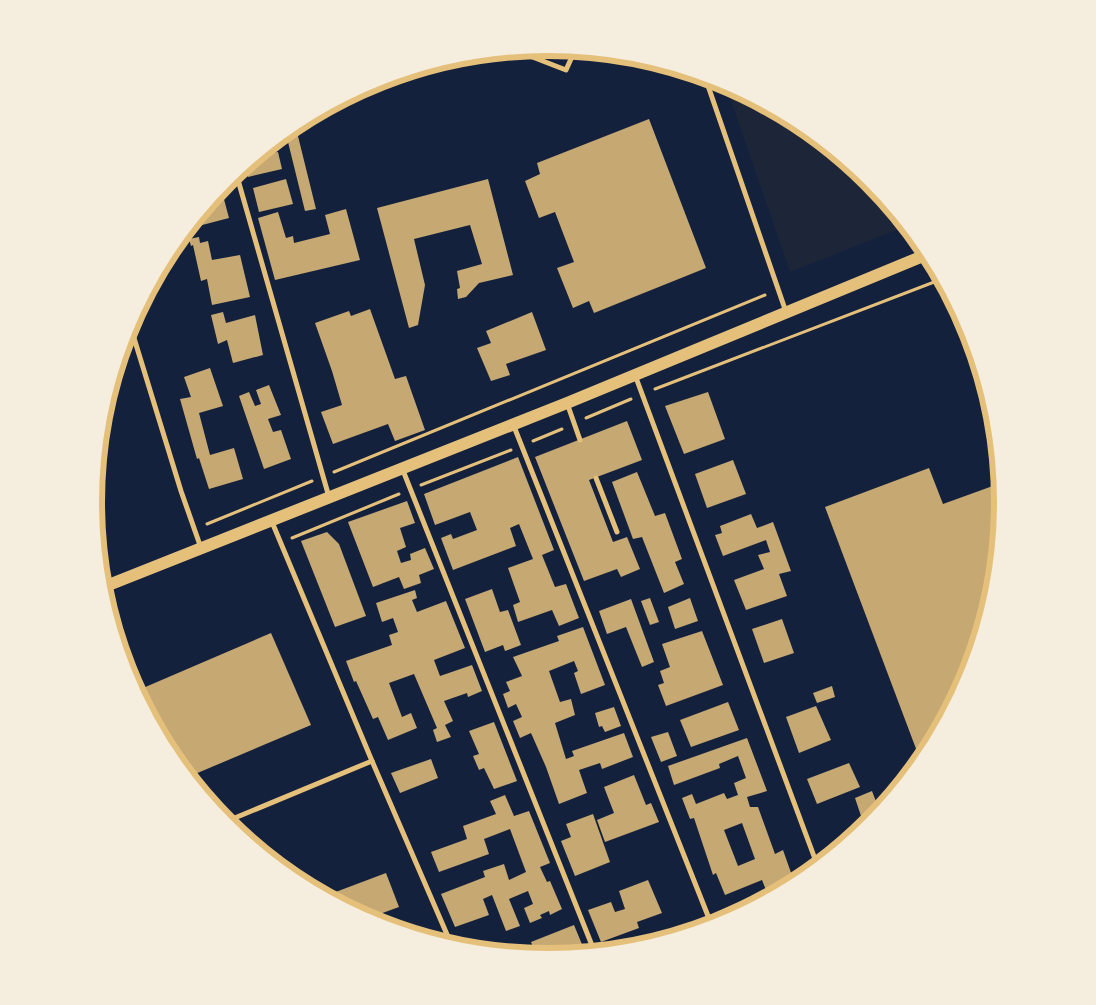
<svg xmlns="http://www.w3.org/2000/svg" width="1096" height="1005" font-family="Barlow,sans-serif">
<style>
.green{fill:#1d2539}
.building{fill:#c6a872;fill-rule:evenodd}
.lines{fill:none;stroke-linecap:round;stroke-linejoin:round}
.path{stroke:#e5c07b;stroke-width:3}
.minor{stroke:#e5c07b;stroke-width:5}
.primary{stroke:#e5c07b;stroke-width:12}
.rim{fill:none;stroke:#e5c07b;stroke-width:6}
</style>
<rect width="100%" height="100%" fill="#14213d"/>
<path class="green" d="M725,83l76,41 69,57 37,45 -117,46z"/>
<g class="building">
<path d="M649,119l57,149 -112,45 -5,-12 -16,7 -16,-40 17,-6 -19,-50 -16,6 -14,-37 15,-7 -3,-11z"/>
<path d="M295,124l21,85 -11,2 -18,-73 -10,1z"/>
<path d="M268,146l2,7 8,-1 4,17 -34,8 -2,-12z"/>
<path d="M286,179l7,25 -34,8 -6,-24z"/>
<path d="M488,179l25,96 -34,8 -13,14 -8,2 -1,-10 3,-1 -3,-17 25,-7 -12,-39 -56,14 11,46 -7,40 -9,3 -32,-120z"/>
<path d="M221,188l8,30 -42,11 11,-14z"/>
<path d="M346,209l14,51 -85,20 -17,-62 20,-6 8,26 7,-2 1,7 36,-9 -5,-19z"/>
<path d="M199,237l1,6 8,-2 4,19 28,-5 10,42 -38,8 -5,-26 -6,2 -8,-36 -2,1 -2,-7z"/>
<path d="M370,309l25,70 11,-3 19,54 -30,11 -7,-17 -55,20 -12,-32 21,-7 -10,-34 -17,-48 34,-12 2,5z"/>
<path d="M223,312l3,11 29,-8 8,40 -30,8 -6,-23 -9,4 -7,-29z"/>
<path d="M532,312l14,38 -40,14 4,11 -19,6 -14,-33 14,-5 -5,-12z"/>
<path d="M210,368l13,38 -24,7 11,42 24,-7 9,31 -34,10 -10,-31 -2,1 -17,-60 11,-2 -7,-20z"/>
<path d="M269,385l12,30 -13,4 5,13 8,-2 10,29 -27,10 -25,-73 10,-4 6,14 6,-2 -5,-14z"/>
<path d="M708,392l17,47 -41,15 -19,-48z"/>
<path d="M627,421l15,39 -53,20 24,62 14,-5 13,32 -19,8 -4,-8 -33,12 -49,-124z"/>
<path d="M518,457l36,93 -12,5 13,32 11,-3 13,34 -20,8 -7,-16 -34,12 -5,-17 7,-3 -12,-34 25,-9 -14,-35 -9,4 6,18 -63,24 -12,-32 10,-4 2,5 24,-9 -7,-18 -35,13 -11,-31z"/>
<path d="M733,460l13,34 -39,14 -12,-34z"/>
<path d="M929,468l14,36 58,-21 2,20 -9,89 -26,85 -42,79 -5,6 -96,-255z"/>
<path d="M637,472l18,44 10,-3 17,46 -7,3 9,22 -20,9 -22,-56 -9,2 -21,-57z"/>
<path d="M407,501l8,22 -15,5 6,19 -9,4 4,12 10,-3 -1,-6 15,-6 9,21 -15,6 2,8 -17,6 -5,-12 -26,10 -25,-65z"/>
<path d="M751,514l6,14 16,-6 18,49 -12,3 8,22 -41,14 -12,-30 30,-11 -6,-14 12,-3 -4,-12 -43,16 -8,-21 7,-2 -2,-7z"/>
<path d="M327,532l12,12 27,72 -31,11 -34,-86z"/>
<path d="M492,589l8,23 8,-2 13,35 -16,6 -2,-6 -18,7 -20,-53z"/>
<path d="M415,590l2,8 -5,2 5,12 29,-11 19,47 -31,12 6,16 32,-11 10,26 -14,6 -1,-4 -23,8 9,20 -8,4 6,12 -14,5 -4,-12 4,-2 -23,-54 -25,9 13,34 9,-4 6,15 -29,12 -10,-23 -5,2 -17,-38 -2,1 -8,-21 46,-16 -3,-10 9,-3 -5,-14 -11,4 -6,-19z"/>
<path d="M650,598l9,24 -9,3 -9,-24z"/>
<path d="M690,598l8,23 -23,8 -7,-22z"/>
<path d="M631,599l23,63 -12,5 -16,-40 -19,7 -8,-23z"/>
<path d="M782,619l12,34 -30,10 -12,-34z"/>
<path d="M583,627l22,58 -24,9 -7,-21 4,-2 -4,-10 -25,10 11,31 11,-3 4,16 -20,8 11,36 8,-3 -2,-5 52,-18 9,24 -31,12 -2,-6 -21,7 8,23 -28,11 -13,-37 -15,-34 -11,5 -7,-17 9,-4 -6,-13 -8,4 -5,-14 7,-3 -4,-9 16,-6 -9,-19 46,-16 -2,-5z"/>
<path d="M702,631l21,54 -57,21 -8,-21 6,-2 -4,-12 10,-4 -8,-23z"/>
<path d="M271,633l40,92 -123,52 -18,-22 -34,-64z"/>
<path d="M832,686l3,11 -18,6 -4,-10z"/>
<path d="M728,702l11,28 -48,17 -11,-27z"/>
<path d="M816,706l15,34 -32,13 -13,-36z"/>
<path d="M614,707l7,19 -16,6 -3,-6 -3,1 -4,-14z"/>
<path d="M494,722l23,59 -23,8 -10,-21 -5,2 -6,-14 6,-2 -10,-23z"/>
<path d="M668,732l9,24 -16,6 -10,-25z"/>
<path d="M747,738l20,53 -20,6 3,10h8l17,47 8,-4 12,34 -27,11 -6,-15 -37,15 -9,-22 -3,2 -19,-57 -4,1 -8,-21 10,-4 4,10 28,-11 3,6 11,-4 -4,-12 12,-5 -8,-22 -19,8 1,4 -46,17 -6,-19zM742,823l13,36 -17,7 -14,-36z"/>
<path d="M431,759l7,19 -38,15 -9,-20z"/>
<path d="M849,763l11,24 -43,17 -10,-25z"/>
<path d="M634,775l12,30 5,-2 8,19 -54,20 -8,-22 17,-7 -10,-26z"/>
<path d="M872,791l8,21 -15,16 -10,-30z"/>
<path d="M505,795l9,21 15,-5 21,52 -10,4 7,15 3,-1 12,28 -12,6 -1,-4 -9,4 2,3 -12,5 -6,-15 9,-4 -5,-13 -19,8 11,27 -14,5 -14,-36 -9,4 6,16 -34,12 -14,-33 44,-17 -2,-6 21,-7 5,16 17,-8 -16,-43 -26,10 5,15 -50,18 -8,-20 36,-13 -4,-13 33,-12 -6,-13z"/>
<path d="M593,814l17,48 -35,14 -14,-35 10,-4 -5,-13z"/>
<path d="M858,833v1l-22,18 -3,-9z"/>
<path d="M386,873l13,34 -33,12 -41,-23z"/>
<path d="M648,880l14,33 -25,9 2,6 -38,14 -13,-32 23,-8 4,10 10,-3 -6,-18z"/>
<path d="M574,925l12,29 -20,2 -4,-9 -10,4 2,6 -17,-1 -6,-14z"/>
</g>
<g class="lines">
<g class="path">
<path d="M655,389l287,-110"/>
<path d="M586,418l45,-19"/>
<path d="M533,441l29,-12"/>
<path d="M334,472l431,-177"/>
<path d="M421,485l90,-35"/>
<path d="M207,524l105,-43"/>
<path d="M292,538l107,-44"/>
</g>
<g class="minor">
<path d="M517,51l49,19 9,-20"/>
<path d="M705,77l81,235"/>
<path d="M236,173l93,324"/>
<path d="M130,325l51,166 20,57"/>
<path d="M635,375l183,492"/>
<path d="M567,403l13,37"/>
<path d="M513,424l199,502"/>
<path d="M402,468l193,485"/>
<path d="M596,478l21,54"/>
<path d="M272,522l100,239 80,185"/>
<path d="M225,822l147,-61"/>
</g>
<path class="primary" d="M101,588l466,-185 361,-149"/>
</g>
<path d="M0 0H1096V1005H0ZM102 502a446 446 0 1 1 892 0a446 446 0 1 1-892 0Z" fill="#f5edde" fill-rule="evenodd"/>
<path class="rim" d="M102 502a446 446 0 1 1 892 0a446 446 0 1 1-892 0Z"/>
</svg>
